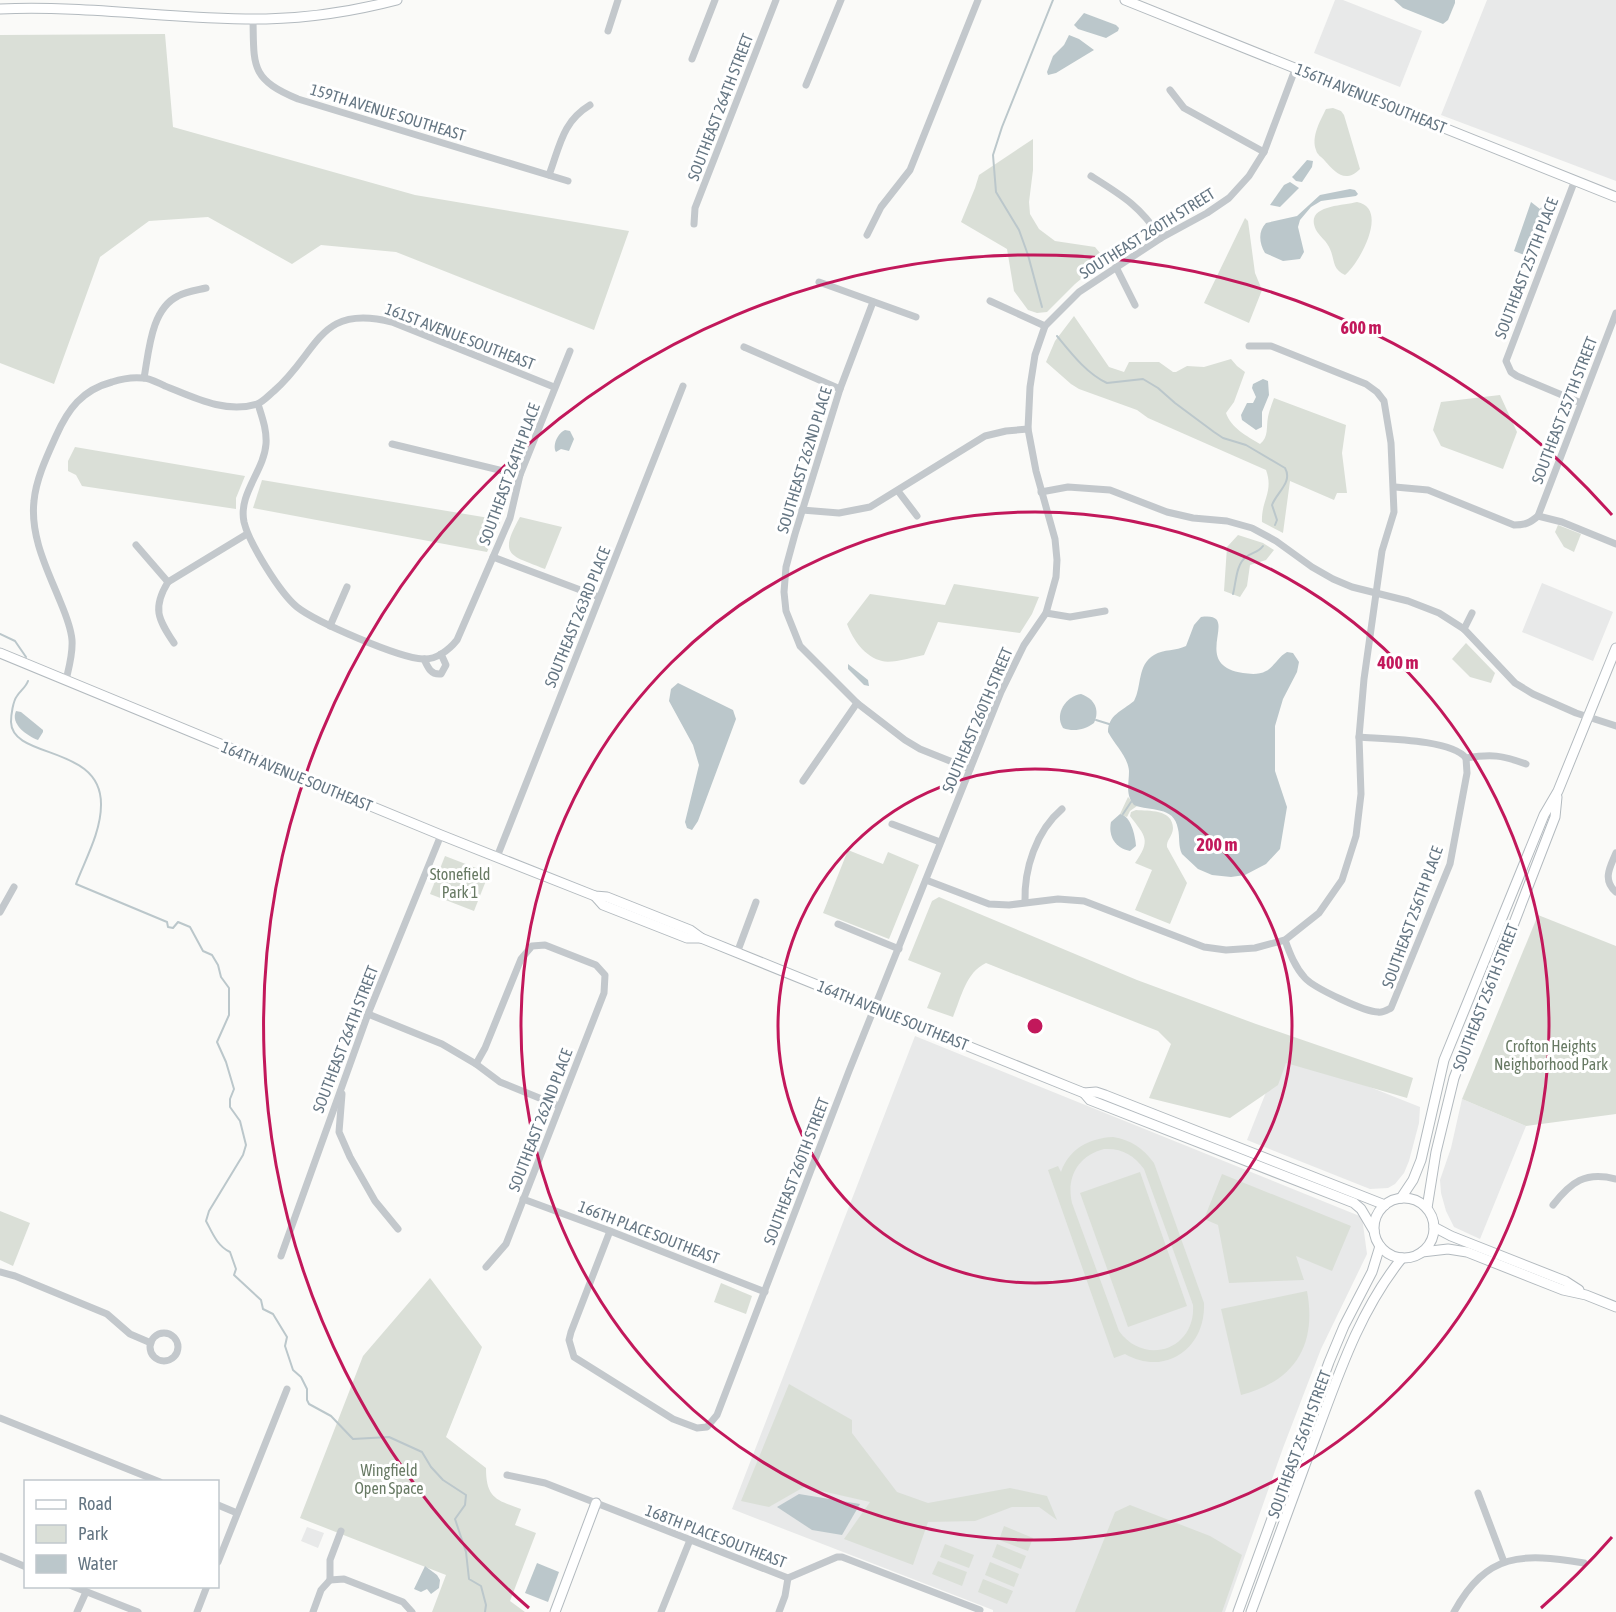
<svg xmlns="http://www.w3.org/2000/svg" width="1616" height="1612" font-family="'Asap Condensed',sans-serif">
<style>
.built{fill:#e8e9e9}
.green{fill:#dadfd7;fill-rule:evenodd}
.water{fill:#bbc7cb}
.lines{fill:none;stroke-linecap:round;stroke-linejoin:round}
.stream{stroke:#bbc7cb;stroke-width:2}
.secondary-casing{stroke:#b3babf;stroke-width:11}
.street{stroke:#c3c8cc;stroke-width:7}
.secondary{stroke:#fff;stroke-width:9}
.ring{fill:none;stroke:#c2185b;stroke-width:3}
.labels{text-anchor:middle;stroke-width:6;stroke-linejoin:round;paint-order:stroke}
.street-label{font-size:16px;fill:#657683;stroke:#fff}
.park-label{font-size:16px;fill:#687a64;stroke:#fff}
.centre{fill:#c2185b;stroke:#fff;stroke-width:3}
.ring-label{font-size:18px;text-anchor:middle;font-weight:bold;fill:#c2185b;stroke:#fff;stroke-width:6;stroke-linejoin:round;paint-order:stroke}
</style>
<rect width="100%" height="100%" fill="#fafaf8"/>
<g class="built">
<path d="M1335,0h8l79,31 -22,56 -86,-34z"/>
<path d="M1487,0h129v181l-175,-66z"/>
<path d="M1542,583l71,29 -20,49 -71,-29z"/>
<path d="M915,1036l447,181 5,37 -46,95 -38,99 -58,164h-232v-2l-261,-101z"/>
<path d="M1282,1052l138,55 -1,16 -10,38 -5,12 -9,11 -7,4 -18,1 -123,-49z"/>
<path d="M1462,1099l64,27 -46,113 -26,-12 -8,-16 -5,-18 -1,-13 11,-32z"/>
<path d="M307,1527l17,6 -6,15 -17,-7z"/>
</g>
<g class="green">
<path d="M165,34l8,93 242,68 214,36 -35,99 -198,-78 -75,-7 -29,19 -84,-47 -59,4 -49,36 -46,127 -54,-21v-328z"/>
<path d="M1333,108l8,3 3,4 16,54c-15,15 -25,3 -35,-8 -3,-4 -8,-6 -9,-11 -5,-13 4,-29 10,-41z"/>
<path d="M1033,139v31l-4,32 1,12 9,15 16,12 40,6 10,12 -30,25 -28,28 -10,1 -9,-3 -14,-19 -7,-42 -46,-27 14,-34 4,-13z"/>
<path d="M1357,202c33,6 2,62 -12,73 -13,-6 -10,-15 -15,-26 -3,-8 -10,-12 -14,-19 -12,-25 26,-24 41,-28z"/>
<path d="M1245,218l3,3 7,52 7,17 -13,33 -45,-20z"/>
<path d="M1074,316l35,51 15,5 5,-10h30l14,10h3l11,-6 17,1 27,-8 6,7 8,6 -11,30 -8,11c5,15 21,23 34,31 9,-7 6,-17 8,-27 1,-6 4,-13 6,-19l72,27 -4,28 5,40h-10l-3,7 -44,-19 -7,52 -21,-11c-1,-22 12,-30 4,-52l-118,-52 -11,-8 -58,-21 -8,-5 -25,-22 9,-21z"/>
<path d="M1500,395l17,37 -14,37 -62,-23 -8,-16 8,-28z"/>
<path d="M75,447l170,29 -9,22v11l-154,-23 -6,-11 -8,-4v-10z"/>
<path d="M262,480l239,40 -14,32 -234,-44z"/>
<path d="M520,517l42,10 -17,42c-35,-14 -47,-13 -25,-52z"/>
<path d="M1558,525l23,9 -7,18 -10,-5 -9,-15z"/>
<path d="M1238,535l25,8 11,7 -8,10 -16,5 -3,21 -7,11 -16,-6 3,-44z"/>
<path d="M954,584l85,13 -7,17 -12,19 -82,-11 -14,33c-10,2 -33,9 -42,6 -17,-4 -29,-21 -35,-37l23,-30 75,11z"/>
<path d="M1466,643l29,30 -4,10 -21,-6 -18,-18z"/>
<path d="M1128,797l9,9 -7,5 -3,6 -7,-3z"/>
<path d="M1136,810c13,1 36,-1 37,18 0,8 -7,12 -6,19l20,36 -17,41 -35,-14 17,-40 -17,-7c16,-23 11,-26 -5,-47l1,-4z"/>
<path d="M848,850l35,14 5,-12 31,13 -30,74 -66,-26z"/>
<path d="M445,856l44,17 -15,38 -44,-17z"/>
<path d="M939,897l198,83 119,44 157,54 -6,20 -121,-35 -8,22 -48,33 -81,-20 22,-54 -13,-13 -172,-68c-20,9 -25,35 -33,54l-26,-9 14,-35 -33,-13 24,-59z"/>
<path d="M1538,915l78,31v168l-90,12 -64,-27z"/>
<path d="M1113,1137c18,3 30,11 41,26l50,140c2,45 -39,74 -79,51l-11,4 -66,-188 10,-4 3,6c8,-23 28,-34 52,-35zM1104,1149c18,-1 30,6 40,20l49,136c3,44 -48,62 -74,26l-47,-128c-6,-26 6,-47 32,-54z"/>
<path d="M1140,1172l47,134 -59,21 -48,-134z"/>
<path d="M1222,1174l129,52 -19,45 -36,-15 8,24 -75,3 -11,-58 -14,-6z"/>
<path d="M0,1211l30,12 -17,43 -13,-6z"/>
<path d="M430,1278l52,69 -36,90 40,31c0,30 10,32 35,41l-6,16 21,8 -26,68 15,11h-93l14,-37 -146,-57 63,-162z"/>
<path d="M721,1283l31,13 -6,18 -32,-12z"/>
<path d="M1307,1291c10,54 -12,90 -66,104l-20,-86z"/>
<path d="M789,1384l63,36v13l45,59 31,11 82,-15 37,8 10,24 -18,-13h-27l-37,14 -47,1 -15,43 -69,-26 26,-37 -66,-15 -35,20 -28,-6z"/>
<path d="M1130,1505l80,31 32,19 -20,57h-147l40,-100z"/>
<path d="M1004,1526l29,12 -5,13 -29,-11z"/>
<path d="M945,1544l29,11 -5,13 -29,-11z"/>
<path d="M997,1544l29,12 -5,13 -29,-12z"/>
<path d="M938,1561l29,11 -5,14 -30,-12z"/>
<path d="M990,1562l29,12 -5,13 -29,-12z"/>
<path d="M983,1579l30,12 -6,13 -29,-12z"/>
</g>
<g class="water">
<path d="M1394,0h61v3l-7,17 -5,4 -40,-16z"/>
<path d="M1084,13l32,12 3,3 -1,3 -12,7 -28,-9 -4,-4z"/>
<path d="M1069,35l10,4 15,11 -38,23 -8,2 -1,-3 6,-16 11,-11z"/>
<path d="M1307,160l6,1 -1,6 -10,15 -6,-1 -4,-4 2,-2z"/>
<path d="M1290,182l9,6 -19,19 -10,-2 14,-20z"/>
<path d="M1350,189l5,1 3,4 -2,2 -35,5 -10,6 -11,13 -2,7 6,25 -4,7 -17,2 -18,-8c-6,-10 -7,-22 1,-30l31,-7 23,-21z"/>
<path d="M1531,202l9,7 4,-6 10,2 -22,53 -18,-7z"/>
<path d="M1263,379l5,2 1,14 -7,17v15l-6,3 -14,-10 -1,-5 6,-12h6l3,-6 -4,-9 1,-4z"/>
<path d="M565,430l5,1 4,8 -5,12 -8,-2 -5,3c-4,-7 2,-19 9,-22z"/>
<path d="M1201,617c43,-6 -14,47 42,56 7,1 16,2 23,-2 8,-4 12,-14 21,-19l6,1 6,9 -2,10 -14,27 -8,27v45l12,36 -7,42 -14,15 -21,11 -14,2 -19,-2 -14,-6 -16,-15c-4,-8 -2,-17 -4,-25 -4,-24 -28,-17 -44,-24 -9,-11 -5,-21 -5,-34 -1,-14 -14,-26 -21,-39 0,-17 14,-21 26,-31 8,-15 3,-36 20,-46 10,-6 22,-4 32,-9l8,-21z"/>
<path d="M848,664l20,16 1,6 -5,-1 -16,-16z"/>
<path d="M678,683l55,27 3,9 -38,102 -6,9 -5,-2 -2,-6 14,-57 -6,-20 -24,-44 2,-12z"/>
<path d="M1081,694c14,5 19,16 13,29 -9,7 -21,9 -31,5 -9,-14 3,-32 18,-34z"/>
<path d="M16,711l5,1 22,18v2l-5,8c-11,-4 -28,-16 -22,-29z"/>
<path d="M1120,814c11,2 15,21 16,32l-6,5c-15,-3 -22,-15 -19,-29z"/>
<path d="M799,1494l61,10 -18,31 -30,-5 -35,-23z"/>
<path d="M537,1563l22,9 -11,30 -23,-9z"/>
<path d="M425,1566l12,9 3,5 -1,8 -8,6 -4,-5 -6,3 -7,-3z"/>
</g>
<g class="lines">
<g class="stream">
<path d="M1042,307l-14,-52 -9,-25 -23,-38 -3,-37 9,-28 51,-127"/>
<path d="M1057,336c14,17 30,38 50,47l36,-4 15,9 17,15 39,29 9,6 23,7 39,23c8,14 -8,24 -13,37l5,15 -2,5"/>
<path d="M1233,594c3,-11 3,-30 13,-37 6,-5 12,-4 17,-11"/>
<path d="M0,634l15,7 11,16"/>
<path d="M28,681c-2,6 -7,9 -11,15 -4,5 -6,19 -6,26 1,38 91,22 90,83 0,27 -16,55 -25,79l91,38 1,5 5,1 5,-6 12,5 13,24 9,4 6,10 3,12 8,11v27l-12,27 9,20 8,27 -4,10v8l10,14 6,24 -3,10 -34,56 -3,10c6,11 11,25 24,31l6,17 -2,6 27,25 2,9 10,5 14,23 -2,9 8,24 8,7 6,12v11l2,4 22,12 22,23 36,-2 33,15 9,15 12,13 23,15 -1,10 -10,14 11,33 3,27 12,7 5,19 -1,7"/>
<path d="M1096,720l13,4"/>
<path d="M1123,814l8,-12"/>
</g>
<g class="secondary-casing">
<g id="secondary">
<path d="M1125,0l491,197"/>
<path d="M0,9c89,-4 177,11 266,10 43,-1 89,-8 131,-19"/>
<path d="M0,653l441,182 154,61 12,1 83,33 11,8 368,149 15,6 12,-1 9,3 280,110"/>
<path d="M595,896l8,9 84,33h14"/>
<path d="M1084,1093l6,7 264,103 7,6 13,22"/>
<path d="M1401,1198l12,-18 8,-20 23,-100 100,-245 14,-24 58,-143"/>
<circle cx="1404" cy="1228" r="30"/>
<path d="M1427,1208l9,-56 18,-74 101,-261 2,-20"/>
<path d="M1434,1227l17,9 114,45 14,9"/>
<path d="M1422,1252l26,-3 19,3 96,38 23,5 30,12"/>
<path d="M555,1612l41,-109"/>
<path d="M1238,1612l91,-250 15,-36 28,-54 8,-26"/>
<path d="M1251,1612c22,-59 43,-118 65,-177 23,-62 44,-125 86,-177"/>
</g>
</g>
<g class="street">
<path d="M253,19c1,47 -3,60 45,80l270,82"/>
<path d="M608,31l10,-31"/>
<path d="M692,59l23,-59"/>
<path d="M806,85l35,-85"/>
<path d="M1170,90l14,18 80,44"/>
<path d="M549,175c11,-29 13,-53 41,-70"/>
<path d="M1091,176c32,20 49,30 70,62"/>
<path d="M1575,180l-69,181 5,11 6,4 64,27"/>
<path d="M694,224l1,-16 81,-208"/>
<path d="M867,235l14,-28 29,-37 68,-170"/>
<path d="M1116,267l19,38"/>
<path d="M819,282l97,35"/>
<path d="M990,301l55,25"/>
<path d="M873,302l-33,87 -45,145 -9,33 -2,25 2,19 14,35 57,57 48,37 15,9 50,20"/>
<path d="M744,347l96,42"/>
<path d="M144,378c5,-27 7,-69 34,-82 9,-5 20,-6 28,-8"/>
<path d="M258,404c4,13 9,26 8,40 -2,27 -28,50 -22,78 5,21 36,71 53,85 19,15 102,51 126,52 13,1 26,-9 34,-19l53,-122 10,-43 50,-124"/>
<path d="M392,444l128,31"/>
<path d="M1395,487l33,3 86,35c11,0 16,-2 24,-9l78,-203"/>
<path d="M898,491l19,25"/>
<path d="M1041,492l27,-5 42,3 57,22 26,6 34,3 25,7 24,13 36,26 21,12 19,8 56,14 31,12 25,16 51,54 18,11 43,19 40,13"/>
<path d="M802,510l37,3 31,-6 115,-71 21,-5 22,-2"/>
<path d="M1538,516l24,6 54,22"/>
<path d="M136,545l32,37"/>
<path d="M493,557l106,40"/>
<path d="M1046,613l24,4 35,-6"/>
<path d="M330,626l17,-39"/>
<path d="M1464,629l8,-16"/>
<path d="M174,643c-16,-24 -22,-35 -6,-61l79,-48"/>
<path d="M424,659c4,9 7,16 17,15l5,-9 -5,-11"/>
<path d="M66,680c3,-13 7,-26 6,-40 -1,-13 -7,-27 -12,-39 -13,-32 -30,-65 -26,-100 2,-22 13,-45 22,-65 12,-27 26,-46 56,-54 9,-3 22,-5 31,-4 7,0 15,5 22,8 28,11 60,28 92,18 6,-2 12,-9 17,-13 45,-39 44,-88 118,-69l162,65"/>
<path d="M1359,737c25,2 92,2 107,21 25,-4 36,-3 60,6"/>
<path d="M803,781l54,-78"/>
<path d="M892,824l48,18"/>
<path d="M1616,853c-6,14 -14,27 0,39"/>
<path d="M497,857l186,-471"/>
<path d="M926,880l63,24 20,1 49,-6 26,2 120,46 22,3 29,-2 30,-8 34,-27 23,-33 14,-44 5,-42 -2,-57 5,-58 18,-128 12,-39 -3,-69 -7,-42 -7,-9 -11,-8 -95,-38h-22"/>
<path d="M1025,902c-1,-33 11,-71 37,-93"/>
<path d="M0,912l14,-25"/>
<path d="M838,924l61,25"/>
<path d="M1285,940c5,14 10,27 20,38 9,10 60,34 73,34 5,1 9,-2 13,-4l59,-144 17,-91 -1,-15"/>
<path d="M737,953l19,-51"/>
<path d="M368,1014l74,30 34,20 24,18 59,24"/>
<path d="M476,1064l9,-16 36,-89 11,-13 13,-1 51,20 9,10 -1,18 -98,251 -20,23"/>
<path d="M342,1094l-3,38 11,25 25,44 23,28"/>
<path d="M523,1199l87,32 155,61"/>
<path d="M1553,1205c18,-23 32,-34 63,-26"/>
<path d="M610,1231l-39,101 -2,8 5,17 99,62 24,9 10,-1 10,-12 132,-344 152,-379 23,-47 22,-32 10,-36 1,-17 -2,-21 -19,-68 -8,-42 2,-42 5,-32 10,-29 34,-34 82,-54 46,-25 22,-15 20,-22 15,-24 32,-85"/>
<path d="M281,1256l87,-242 73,-179"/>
<path d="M0,1272l15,4 92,38 23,20 21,9"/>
<circle cx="164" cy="1347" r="14"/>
<path d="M0,1418l160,64"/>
<path d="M507,1475l38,8 243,95 49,-21h5l138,53 -1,2"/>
<path d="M1478,1493l26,69"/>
<path d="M218,1505l19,8"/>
<path d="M0,1556l26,11"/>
<path d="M218,1562l69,-173"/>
<path d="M330,1580l14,-1 59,23 9,10"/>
<path d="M72,1586l66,26"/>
<path d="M77,1612l9,-20"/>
<path d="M197,1612l10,-26"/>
<path d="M313,1612l8,-22 9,-10v-20l11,-29"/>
<path d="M661,1612l29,-72"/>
<path d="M779,1612l6,-16 3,-18"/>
<path d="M1454,1612c33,-60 68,-59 130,-49"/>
</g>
<use href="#secondary" class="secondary"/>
</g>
<g class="ring">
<circle cx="1035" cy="1026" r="257"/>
<circle cx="1035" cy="1026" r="514"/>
<path d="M1612 1537A771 771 0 0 1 1541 1608M529 1608A771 771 0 1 1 1612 515"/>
</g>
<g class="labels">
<g class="street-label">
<text transform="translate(1371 98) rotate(22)" y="6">156TH AVENUE SOUTHEAST</text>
<text transform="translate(720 107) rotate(-69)" y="6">SOUTHEAST 264TH STREET</text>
<text transform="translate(388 112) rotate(17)" y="6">159TH AVENUE SOUTHEAST</text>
<text transform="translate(1147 233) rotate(-32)" y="6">SOUTHEAST 260TH STREET</text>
<text transform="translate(1526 268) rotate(-69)" y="6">SOUTHEAST 257TH PLACE</text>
<text transform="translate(460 336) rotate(21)" y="6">161ST AVENUE SOUTHEAST</text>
<text transform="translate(1564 410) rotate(-69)" y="6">SOUTHEAST 257TH STREET</text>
<text transform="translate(804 460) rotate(-73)" y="6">SOUTHEAST 262ND PLACE</text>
<text transform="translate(509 474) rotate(-70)" y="6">SOUTHEAST 264TH PLACE</text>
<text transform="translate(577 617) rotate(-68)" y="6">SOUTHEAST 263RD PLACE</text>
<text transform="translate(977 720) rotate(-67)" y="6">SOUTHEAST 260TH STREET</text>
<text transform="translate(297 776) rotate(22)" y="6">164TH AVENUE SOUTHEAST</text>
<text transform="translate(1412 917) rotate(-70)" y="6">SOUTHEAST 256TH PLACE</text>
<text transform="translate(1485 997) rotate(-69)" y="6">SOUTHEAST 256TH STREET</text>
<text transform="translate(893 1015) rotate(22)" y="6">164TH AVENUE SOUTHEAST</text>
<text transform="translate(345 1039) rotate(-69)" y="6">SOUTHEAST 264TH STREET</text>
<text transform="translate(540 1120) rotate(-69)" y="6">SOUTHEAST 262ND PLACE</text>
<text transform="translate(796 1171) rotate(-69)" y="6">SOUTHEAST 260TH STREET</text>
<text transform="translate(649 1232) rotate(21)" y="6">166TH PLACE SOUTHEAST</text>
<text transform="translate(1299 1444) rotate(-70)" y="6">SOUTHEAST 256TH STREET</text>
<text transform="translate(716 1536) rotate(21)" y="6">168TH PLACE SOUTHEAST</text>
</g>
<g class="park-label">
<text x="460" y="880">Stonefield<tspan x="460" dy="18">Park 1</tspan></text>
<text x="1551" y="1052">Crofton Heights<tspan x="1551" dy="18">Neighborhood Park</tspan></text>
<text x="389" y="1476">Wingfield<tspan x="389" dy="18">Open Space</tspan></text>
</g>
</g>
<circle cx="1035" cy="1026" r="9" class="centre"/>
<g class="ring-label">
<text x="1361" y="334">600 m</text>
<text x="1398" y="669">400 m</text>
<text x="1217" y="851">200 m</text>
</g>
<rect x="24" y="1480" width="195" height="108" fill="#ffffff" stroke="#c1c8cd" stroke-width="1.5"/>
<rect x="36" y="1500" width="30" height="9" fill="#ffffff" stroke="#c1c8cd" stroke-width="1.5"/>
<text x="78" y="1510" font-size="18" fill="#657683">Road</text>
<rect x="36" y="1525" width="30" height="18" fill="#dadfd7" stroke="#c1c8cd" stroke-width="1.5"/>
<text x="78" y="1540" font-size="18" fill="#657683">Park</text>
<rect x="36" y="1555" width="30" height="18" fill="#bbc7cb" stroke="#c1c8cd" stroke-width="1.5"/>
<text x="78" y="1570" font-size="18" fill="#657683">Water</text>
</svg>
